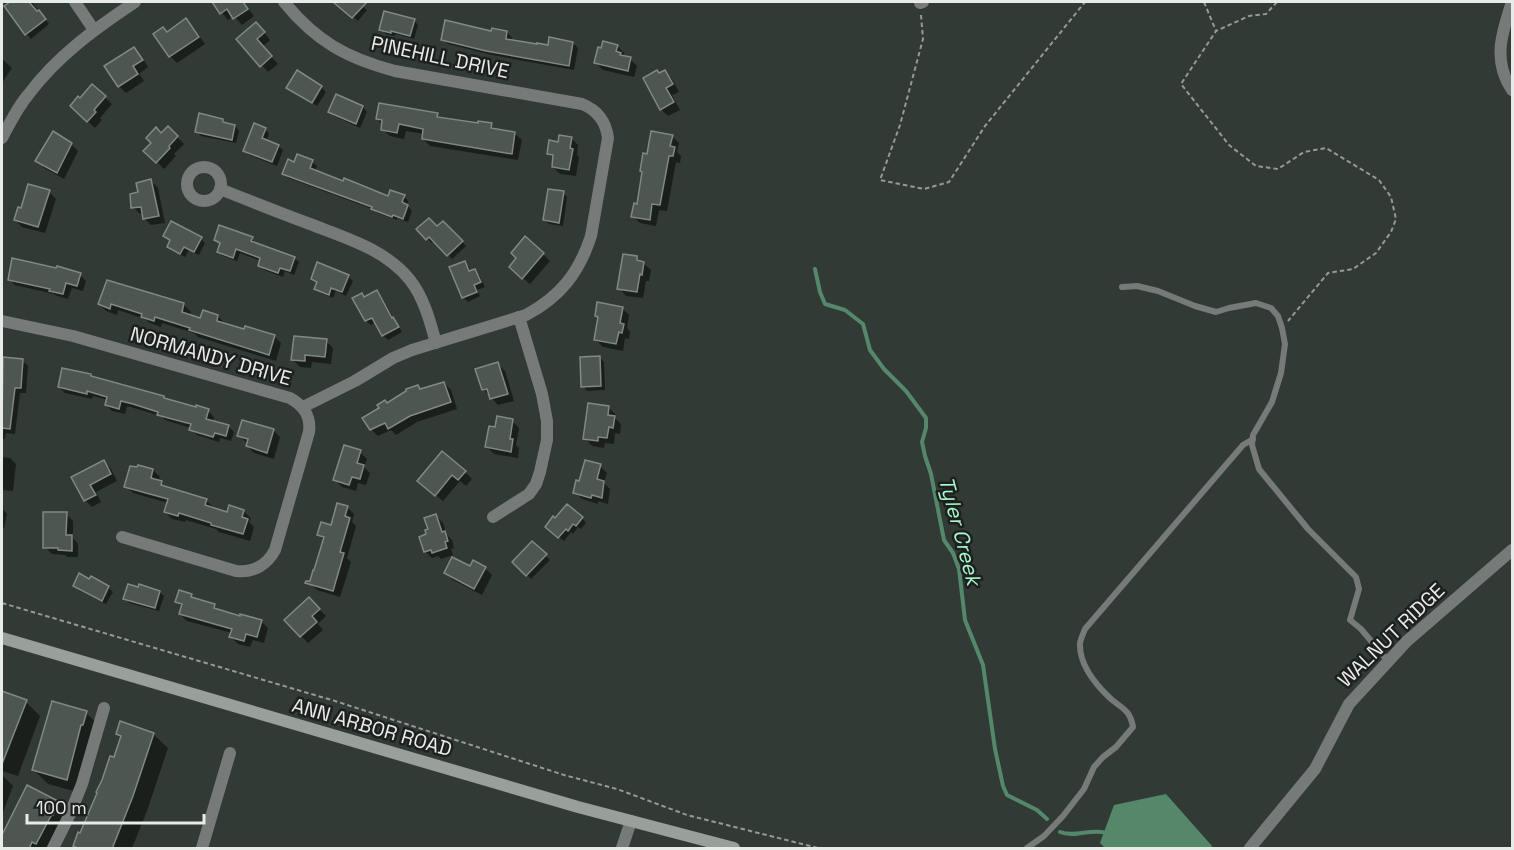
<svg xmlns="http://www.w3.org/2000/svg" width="1514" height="850" font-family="'Space Grotesk',sans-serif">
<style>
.water{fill:#55886b}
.shadow{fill:#0007}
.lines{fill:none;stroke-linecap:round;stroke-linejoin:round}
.stream{stroke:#55886b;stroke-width:4}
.building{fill:#4d5651;stroke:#808983;stroke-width:1.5}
.path{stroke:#949b97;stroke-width:2;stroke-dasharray:4.5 3;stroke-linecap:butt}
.lane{stroke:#767a78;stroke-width:6}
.street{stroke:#767a78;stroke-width:12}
.secondary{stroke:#999f9b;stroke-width:12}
.labels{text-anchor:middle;stroke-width:5;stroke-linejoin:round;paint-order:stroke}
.street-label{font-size:20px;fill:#e7ece9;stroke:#1d201e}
.water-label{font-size:21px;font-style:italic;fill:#a8f9cb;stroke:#1d201e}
</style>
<rect width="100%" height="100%" fill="#323a35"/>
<path class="water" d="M1166,794l46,52 -1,2h-106l-5,-5 14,-38z"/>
<g class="shadow">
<path d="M7,2h25l17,22 -18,15 -27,-35z"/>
<path d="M216,2h27l11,14 -12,9 -8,-9 -6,4 -14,-17z"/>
<path d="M339,2h18l10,8 -9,11 -21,-18z"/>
<path d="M186,20l7,7 12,17 -28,19 -7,-7z"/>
<path d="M414,20l4,5 -4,14 -18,-5 -1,2 -9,-2 -5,-5z"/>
<path d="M263,31l7,9 -8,7 16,17 -10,8 -30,-33z"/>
<path d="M507,32l5,6 -1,3 38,6 24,-4 5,5 -4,22 -82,-15 -44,-11 -5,-5z"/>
<path d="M617,46l7,7 -1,4 7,2 7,7 -3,11 -31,-7 -7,-7z"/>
<path d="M134,49l7,7 7,11 -9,7 5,7 -18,12 -7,-7z"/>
<path d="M2,59l10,9 -10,15z"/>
<path d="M297,72l24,15 5,5 -9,14 -24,-14z"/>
<path d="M665,72l7,7 7,13 -7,3 8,15 -12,6 -7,-7z"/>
<path d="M92,86l20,18 -12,14 2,2 -7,8 -16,-15 1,-13z"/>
<path d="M337,96l26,11 4,5 -7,16 -26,-12 -4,-4z"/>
<path d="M437,114l5,5 49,6 5,5 18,3 8,7 -4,20 -88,-14 -7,-7 1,-5 -18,-3 -2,8 -14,-3 -8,-7 1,-4 -6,-6z"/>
<path d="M223,120l4,5 8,1 4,5 -3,12 -35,-7 -4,-5z"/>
<path d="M168,128l16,16 -10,10 2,2 -12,13 -18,-18z"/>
<path d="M265,129l4,5 -3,7 12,5 5,4 -6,16 -28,-11 -4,-4z"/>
<path d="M672,136l7,7 -2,9 4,4 -1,7 -4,-1 -9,49 -8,-1 -3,16 -16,-3 -7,-7 5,-11 10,-49z"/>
<path d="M571,138l7,7 -1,10 2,2 -3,19 -16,-2 -7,-7 1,-8 -5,-6 10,-10z"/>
<path d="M71,144l7,7 -14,28 -20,-11 -7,-7z"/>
<path d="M312,162l5,4 -2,6 74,26 15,-2 4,5 -1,4 5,6 -4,11 -11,-4v2l-20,-7 -2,-3 -87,-32 -4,-4 11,-10z"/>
<path d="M151,181l7,7 7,35 -14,2 -7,-7v-4h-4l-7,-7 7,-14z"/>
<path d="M49,192l7,7 -11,34 -23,-6 -7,-7 7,-10z"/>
<path d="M563,193l4,4 -4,29 -14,-2 -5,-4z"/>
<path d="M443,223l23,23 -14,13 -17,-18 -3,2 -13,-13 18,-2z"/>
<path d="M165,236l36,3 4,4 -6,12 -10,-5 -4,7 -12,-6 -4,-5 2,-5z"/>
<path d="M526,238l24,23 -20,23 -12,-10z"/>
<path d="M252,239l4,4 38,15 5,4 -5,13 -9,-4 -2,6 -19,-7 -5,-4 2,-5 -21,-8 -3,8 -14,-5 -4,-4 1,-8 -5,-4z"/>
<path d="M637,258l14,12 -2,11h-3l-3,17 -17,-2 -7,-8z"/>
<path d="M464,262l5,5 2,5 4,-2 4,5 6,12 -8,3 3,6 -12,6 -5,-5z"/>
<path d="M80,275l6,6 -3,10 -11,-3 -4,11 -11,-3 -3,-2 -39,-9 -6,-6z"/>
<path d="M348,276l5,5 -7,15 -10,-5 -3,7 -12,-5 -5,-4 1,-6 -5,-4z"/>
<path d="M108,282l76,23 7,7 -2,4 12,4 17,-4 7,8 -1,1 50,11 7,7 -5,18 -78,-24 -4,-4 -32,-10 -1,4 -11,-4 -5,-4 -27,-9 -1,5 -11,-4 -7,-7z"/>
<path d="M376,292l5,4 21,36 -14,8 -5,-5 -7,-13 -5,3 -5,-4 -11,-22 10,-1z"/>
<path d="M622,308l7,7 -2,13 3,4 -1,7 -4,-1 -2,13 -20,-4 -7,-7 3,-21 -3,-4z"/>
<path d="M326,341l7,7 -2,16 -19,-2 -1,6 -11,-1 -7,-7z"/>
<path d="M600,358l4,4 1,28 -18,1 -4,-5z"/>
<path d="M4,359l18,1 6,6 -2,27h-6l-5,41 -9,-1 -1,6 -3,-1v-40z"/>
<path d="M498,364l7,7 9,30 -16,4 -15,-16z"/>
<path d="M93,378l70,19 3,3 42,11 6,6 -1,5 15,4 6,6 -3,9 -11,-3 -1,4 -22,-7 -6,-6v-1l-26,-8 -4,-4 -34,-10 -2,8 -13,-3 -6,-6 2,-5 -15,-4 -1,3 -27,-6 -6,-6z"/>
<path d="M444,383l7,7 6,19 -40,13 -21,13 -5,-5 -13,6 -7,-7 16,-25z"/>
<path d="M609,408l7,7 -1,3 6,6 -1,10 -5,-1 -1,11 -9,-1 -1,5 -12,-2 -7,-8z"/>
<path d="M512,421l7,7 -3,17 3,3 -1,10 -24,-4 -7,-7z"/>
<path d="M273,430l7,7 -6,22 -20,-6 -7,-7 1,-2 -9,-8z"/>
<path d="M360,452l7,7 -3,8 6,6 -4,12 -8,-2 -2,8 -14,-4 -7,-7z"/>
<path d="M2,457l8,1 6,6 -3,27 -10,-1 -1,6z"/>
<path d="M104,462l7,7 6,12 -21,11 5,10 -9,5 -7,-7 -12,-22z"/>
<path d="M600,466l7,7 -3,10 6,6 -2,15 -10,-3v3l-16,-5 -7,-7 5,-9z"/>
<path d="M153,470l7,7 -2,5 9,6 39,12 7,7v2l15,4 15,-2 8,7 -2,4 5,5 -4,14 -31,-9 -3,-3 -30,-9 -1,2 -13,-3 -7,-7 3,-9 -35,-10 -7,-7z"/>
<path d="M465,472l7,7 -6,7 -6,-5 -17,20 -24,-20z"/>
<path d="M347,507l7,7 -2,8 4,4 -9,32 4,4 -11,35 -23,-7 -7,-7 15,-42 -6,-6 13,-8z"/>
<path d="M2,508l5,6 -3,14h-2z"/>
<path d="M66,514l7,7v17l5,6v13h-11l-2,-2 -13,-1 -7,-7z"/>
<path d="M436,516l7,7 4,12 5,5 2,8 -3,1 2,6 -12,4 -3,-3 -6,2 -7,-7 3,-16z"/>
<path d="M582,518l4,5 -5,6 -3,-2 -5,7 -2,-2 -7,9 -13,-10z"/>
<path d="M532,543l18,17 -19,19 -17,-17z"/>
<path d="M471,568h14l7,7 -10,20 -29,-15 -7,-7z"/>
<path d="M75,585l33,2 5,5 -7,12 -27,-14z"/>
<path d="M159,592l5,4 -5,15 -30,-8 -4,-5z"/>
<path d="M191,595l5,5 18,5 6,6 41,10 7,7 -4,15 -11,-3 -3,7 -12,-3 -7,-7 1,-4 -45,-12 -7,-7 2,-7 -5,-6z"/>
<path d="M309,599l17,17 -8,8 5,6 -15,13 -22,-23z"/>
<path d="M2,692l24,10 14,14 -22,60 -16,-5z"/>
<path d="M86,713l15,14 -20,66 -33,-9 -14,-14z"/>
<path d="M117,734h36l15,14 -21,63 -15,37h-54l-3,-3 6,-10 34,-76 6,-21z"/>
<path d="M2,775l11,11 -11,29z"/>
<path d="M28,787l31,16 14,14 -18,31h-53v-10z"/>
</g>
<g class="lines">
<g class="stream">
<path d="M815,269l5,23 5,12 20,6 18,14 7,26 14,19 22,22 20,27v10l-4,14 3,14 6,18 13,66 9,13 6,16 6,51 18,45 12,84 8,37 4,9 30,15 10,9"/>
<path d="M1060,832c15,6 31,-4 46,1"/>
</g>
</g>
<g class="building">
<path d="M10,2h19l8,9 2,-1 7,9 -21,16 -21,-29z"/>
<path d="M212,2h31l5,7 -15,10 -6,-10 -7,5z"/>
<path d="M333,2h34l-15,16z"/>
<path d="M384,11l31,8 -5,17 -19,-5v2l-12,-3z"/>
<path d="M186,18l13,19 -30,20 -16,-23 10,-7 4,5z"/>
<path d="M445,20l46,11 1,-3 15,3 -1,8 31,5v-1l11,2 1,-8 24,5 -4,24 -83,-15 -45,-11z"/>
<path d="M256,22l9,10 -8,7 15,17 -12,11 -24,-28z"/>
<path d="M603,41l15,4 -2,6 5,2 -1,2 11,2 -3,14 -34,-8 4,-16 3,1z"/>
<path d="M134,47l9,13 -10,6 5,8 -20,13 -14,-21z"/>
<path d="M297,70l25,16 -10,17 -26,-15z"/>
<path d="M657,70l2,3 6,-3 8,14 -7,4 8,14 -14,8 -17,-32z"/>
<path d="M92,84l14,12 -12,14 2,2 -9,10 -17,-16 8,-10 2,2z"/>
<path d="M336,94l27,12 -7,18 -28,-12z"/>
<path d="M379,103l59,10 -1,4 41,6v-2l14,2 -1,5 24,4 -3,22 -90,-15 1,-10 -24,-5 -2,9 -16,-3 1,-10 -6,-1z"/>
<path d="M199,113l24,6v3l12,3 -3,15 -37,-8z"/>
<path d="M254,123l12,5 -4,10 17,7 -7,17 -29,-11z"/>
<path d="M168,126l10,10 -9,10 1,2 -14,15 -13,-12 8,-8 -5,-5 10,-11 5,6z"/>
<path d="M53,131l19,12 -15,30 -22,-12z"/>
<path d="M651,131l22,4 -3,11 5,1 -2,9h-4l-9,49 -8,-1 -2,16 -19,-3 3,-14 3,1 5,-32 -2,-1 3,-18 4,1z"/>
<path d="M559,135l13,2 -2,11 3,1 -4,21 -17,-3 1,-12 -6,-1 2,-14 9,2z"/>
<path d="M297,154l16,6 -3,8 33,13 1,-3 44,18 2,-6 15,5 -3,7 6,3 -5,14 -10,-4 -1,2 -21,-8 1,-2 -90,-33 6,-15 6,3z"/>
<path d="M151,179l8,37 -16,3 -2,-12 -10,1 -1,-14 8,-2 -2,-9z"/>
<path d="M28,184l22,6 -12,37 -24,-7 4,-13 3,1z"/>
<path d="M548,189l16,2 -5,32 -16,-3z"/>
<path d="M429,218l8,8 6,-5 20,20 -16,15 -18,-19 -3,3 -10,-11z"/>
<path d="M171,221l31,16 -8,15 -10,-5 -4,7 -13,-7 3,-7 -7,-4z"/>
<path d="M219,225l34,12 -2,4 44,16 -5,14 -10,-3 -2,5 -20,-7 2,-8 -24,-9 -3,9 -16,-6 3,-9 -6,-3z"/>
<path d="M525,236l19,17 -22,26 -13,-12 7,-9 -5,-5z"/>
<path d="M623,254l14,2v4l7,2 -2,13 -2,-1 -3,18 -20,-3z"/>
<path d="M12,258l44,10 1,-2 24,7 -4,13 -11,-3 -3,11 -14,-3 1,-2 -42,-9z"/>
<path d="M465,261l4,10 6,-2 6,13 -7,3 3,7 -15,6 -13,-31z"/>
<path d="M317,262l32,13 -7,17 -11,-4 -2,7 -15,-6 3,-7 -6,-3z"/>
<path d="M107,280l77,23 -2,9 18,6 3,-8 15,5 -1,6 27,8 1,-3 30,9 -6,20 -80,-25 1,-2 -35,-11 -1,4 -13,-4 1,-3 -31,-10 -1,5 -12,-5z"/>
<path d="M377,290l15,28 1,-1 6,10 -17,9 -10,-18 -7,3 -13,-23 10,-5 2,4z"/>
<path d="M597,302l26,5 -3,16 4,1 -2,9 -3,-1 -3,12 -22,-4 4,-23 -3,-1z"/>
<path d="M294,336l33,3 -2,18 -20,-2v6l-14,-1z"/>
<path d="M600,356l1,30 -20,1 -1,-30z"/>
<path d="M3,357l20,2 -2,29h-6l-5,41 -8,-1z"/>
<path d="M498,362l10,32 -18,5 -3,-10 -5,1 -7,-21z"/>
<path d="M62,368l29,6v2l73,20v2l32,9v-2l13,4 -3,10 23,6 -3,11 -11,-3 -2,4 -24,-7 2,-6 -34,-9 1,-3 -25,-8 -12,-3 -2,8 -14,-4 2,-8 -20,-6v3l-29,-7z"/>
<path d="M444,382l7,20 -41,14 -22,13 -3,-6 -15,7 -8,-12 17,-10 -2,-3 8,-5 2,3 19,-12v-2l12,-4 2,4z"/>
<path d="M588,403l21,3 -1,9 7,1 -2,12 -4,-1 -2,11 -9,-1v4l-15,-2z"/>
<path d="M497,416l16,3 -3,20h3l-2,13 -26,-5 4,-21 6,1z"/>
<path d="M242,420l32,9 -7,24 -21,-7 2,-7 -11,-3z"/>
<path d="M344,445l17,5 -4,13 7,2 -4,14 -8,-2 -3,8 -16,-5z"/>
<path d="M442,451l24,20 -8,9 -6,-5 -17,21 -18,-15z"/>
<path d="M104,460l7,14 -21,11 6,10 -12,6 -13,-24z"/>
<path d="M585,460l16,4 -4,15 7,2 -2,17 -10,-3 -1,3 -18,-5 3,-13 3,1z"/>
<path d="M138,465l15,4 -2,9 11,3 -1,4 46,14 -2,6 22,7 2,-7 15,5 -2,7 6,2 -5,15 -32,-9v-2l-32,-10 -1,3 -14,-4 4,-13 -44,-12 6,-21 7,1z"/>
<path d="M337,503l11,3 -3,10 5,2 -10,34 4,1 -11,38 -28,-8 1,-2h4l3,-11h1l10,-33 -7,-2 4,-13 10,3z"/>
<path d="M567,504l16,13 -7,9 -3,-2 -5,7 -2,-2 -8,9 -13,-11 8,-11 2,2z"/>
<path d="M43,512h24l-1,23h6v16l-14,-1v-2h-15z"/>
<path d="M436,514l6,18 3,-1 3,10 -3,1 2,6 -15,5 -1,-3 -7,2 -5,-15 7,-3 -1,-4 3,-1 -4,-11z"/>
<path d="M532,541l15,13 -21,22 -14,-14z"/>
<path d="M452,557l18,9 3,-6 13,7 -12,22 -30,-16z"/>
<path d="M79,573l10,6 2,-3 18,10 -7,15 -29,-15z"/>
<path d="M128,584l10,3 1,-3 21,7 -5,17 -32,-9z"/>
<path d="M179,590l13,4 -1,3 24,7 -1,4 26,8v-2l22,6 -5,17 -11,-3 -2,7 -15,-4 3,-8 -53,-15 3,-10 -7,-2z"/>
<path d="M309,597l11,12 -8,7 5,6 -17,15 -16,-17z"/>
<path d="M2,691l25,9 -25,64z"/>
<path d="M52,701l35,10 -4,14h-2l-14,55 -35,-10z"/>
<path d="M120,721l34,12 -21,63 -21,53h-32l-7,-3 5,-14 2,1 17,-40 -1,-1 6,-12 8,-24 4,1 7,-21 -5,-2z"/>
<path d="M27,785l33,17 -7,13 -1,-1 -16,30 -4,-2 -3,7h-27v-14z"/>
</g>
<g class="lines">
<g class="path">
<path d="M1204,2l12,29"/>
<path d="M1277,2l-11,12 -17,2 -33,15 -35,53 48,61 27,21 22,3 26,-17 22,-4 53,32 12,17 5,22 -5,13 -15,21 -23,16 -25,4 -40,48"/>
<path d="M921,15l2,24 -23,86 -20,55 44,9 25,-7 36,-56 100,-124"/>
<path d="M2,603l333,98 229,74 53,14 70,26 131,33"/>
</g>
<g class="lane">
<path d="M1122,287l15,-1 21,5 37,15 21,6 13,-4 27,-5 15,5 7,8 4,12 3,16 -4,29 -9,29 -19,33 -1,10 7,24 49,60 48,48 3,12 -9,31 11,9 27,32"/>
<path d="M1027,848l17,-12 19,-20 21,-27 10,-22 9,-10 13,-10 17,-20c-3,-17 -10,-18 -22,-28 -15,-14 -32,-35 -31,-56 1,-5 3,-9 5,-14l158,-184 10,-6"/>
</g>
<g class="street">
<path d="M75,2l19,28"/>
<path d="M284,2c32,39 62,56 111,69l187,33c15,6 24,18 26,34l-17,98c-12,37 -31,61 -65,79l-114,35 -19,8 -38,23 -52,26"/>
<path d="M1512,2c-10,31 -20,58 0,88"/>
<path d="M920,3l3,-1"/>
<path d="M2,138c8,-15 15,-30 26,-43 29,-39 68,-67 107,-93"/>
<circle cx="204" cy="184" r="17"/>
<path d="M220,189c30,12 60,24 90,35 36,14 75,25 100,56 14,18 20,41 26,63"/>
<path d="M2,321l71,15 217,62c14,8 21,18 19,34l-34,118c-8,15 -22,23 -39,21l-114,-34"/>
<path d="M493,517l36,-23 7,-10 4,-12 7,-32v-19l-5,-27 -23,-77"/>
<path d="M53,848l17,-34 12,-30 22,-76"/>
<path d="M202,848l28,-95"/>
<path d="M622,848l9,-27"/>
<path d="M1250,848l65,-79 34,-65 58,-63 105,-91"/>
</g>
<path class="secondary" d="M2,638l576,169 156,41"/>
</g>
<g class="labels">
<g class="street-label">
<text transform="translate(440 57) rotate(12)" y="7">PINEHILL DRIVE</text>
<text transform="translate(211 356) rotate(16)" y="7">NORMANDY DRIVE</text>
<text transform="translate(1391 635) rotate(-44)" y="7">WALNUT RIDGE</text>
<text transform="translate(372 727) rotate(16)" y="7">ANN ARBOR ROAD</text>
</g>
<g class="water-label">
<text transform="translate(960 531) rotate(75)" y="7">Tyler Creek</text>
</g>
</g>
<rect width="1514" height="850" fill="none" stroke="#e7ece9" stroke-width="6"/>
<path d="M27 814v9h177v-9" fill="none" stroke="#e7ece9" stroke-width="3"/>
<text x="36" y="814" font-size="18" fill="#e7ece9" stroke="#1d201e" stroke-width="4.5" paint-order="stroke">100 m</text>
</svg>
